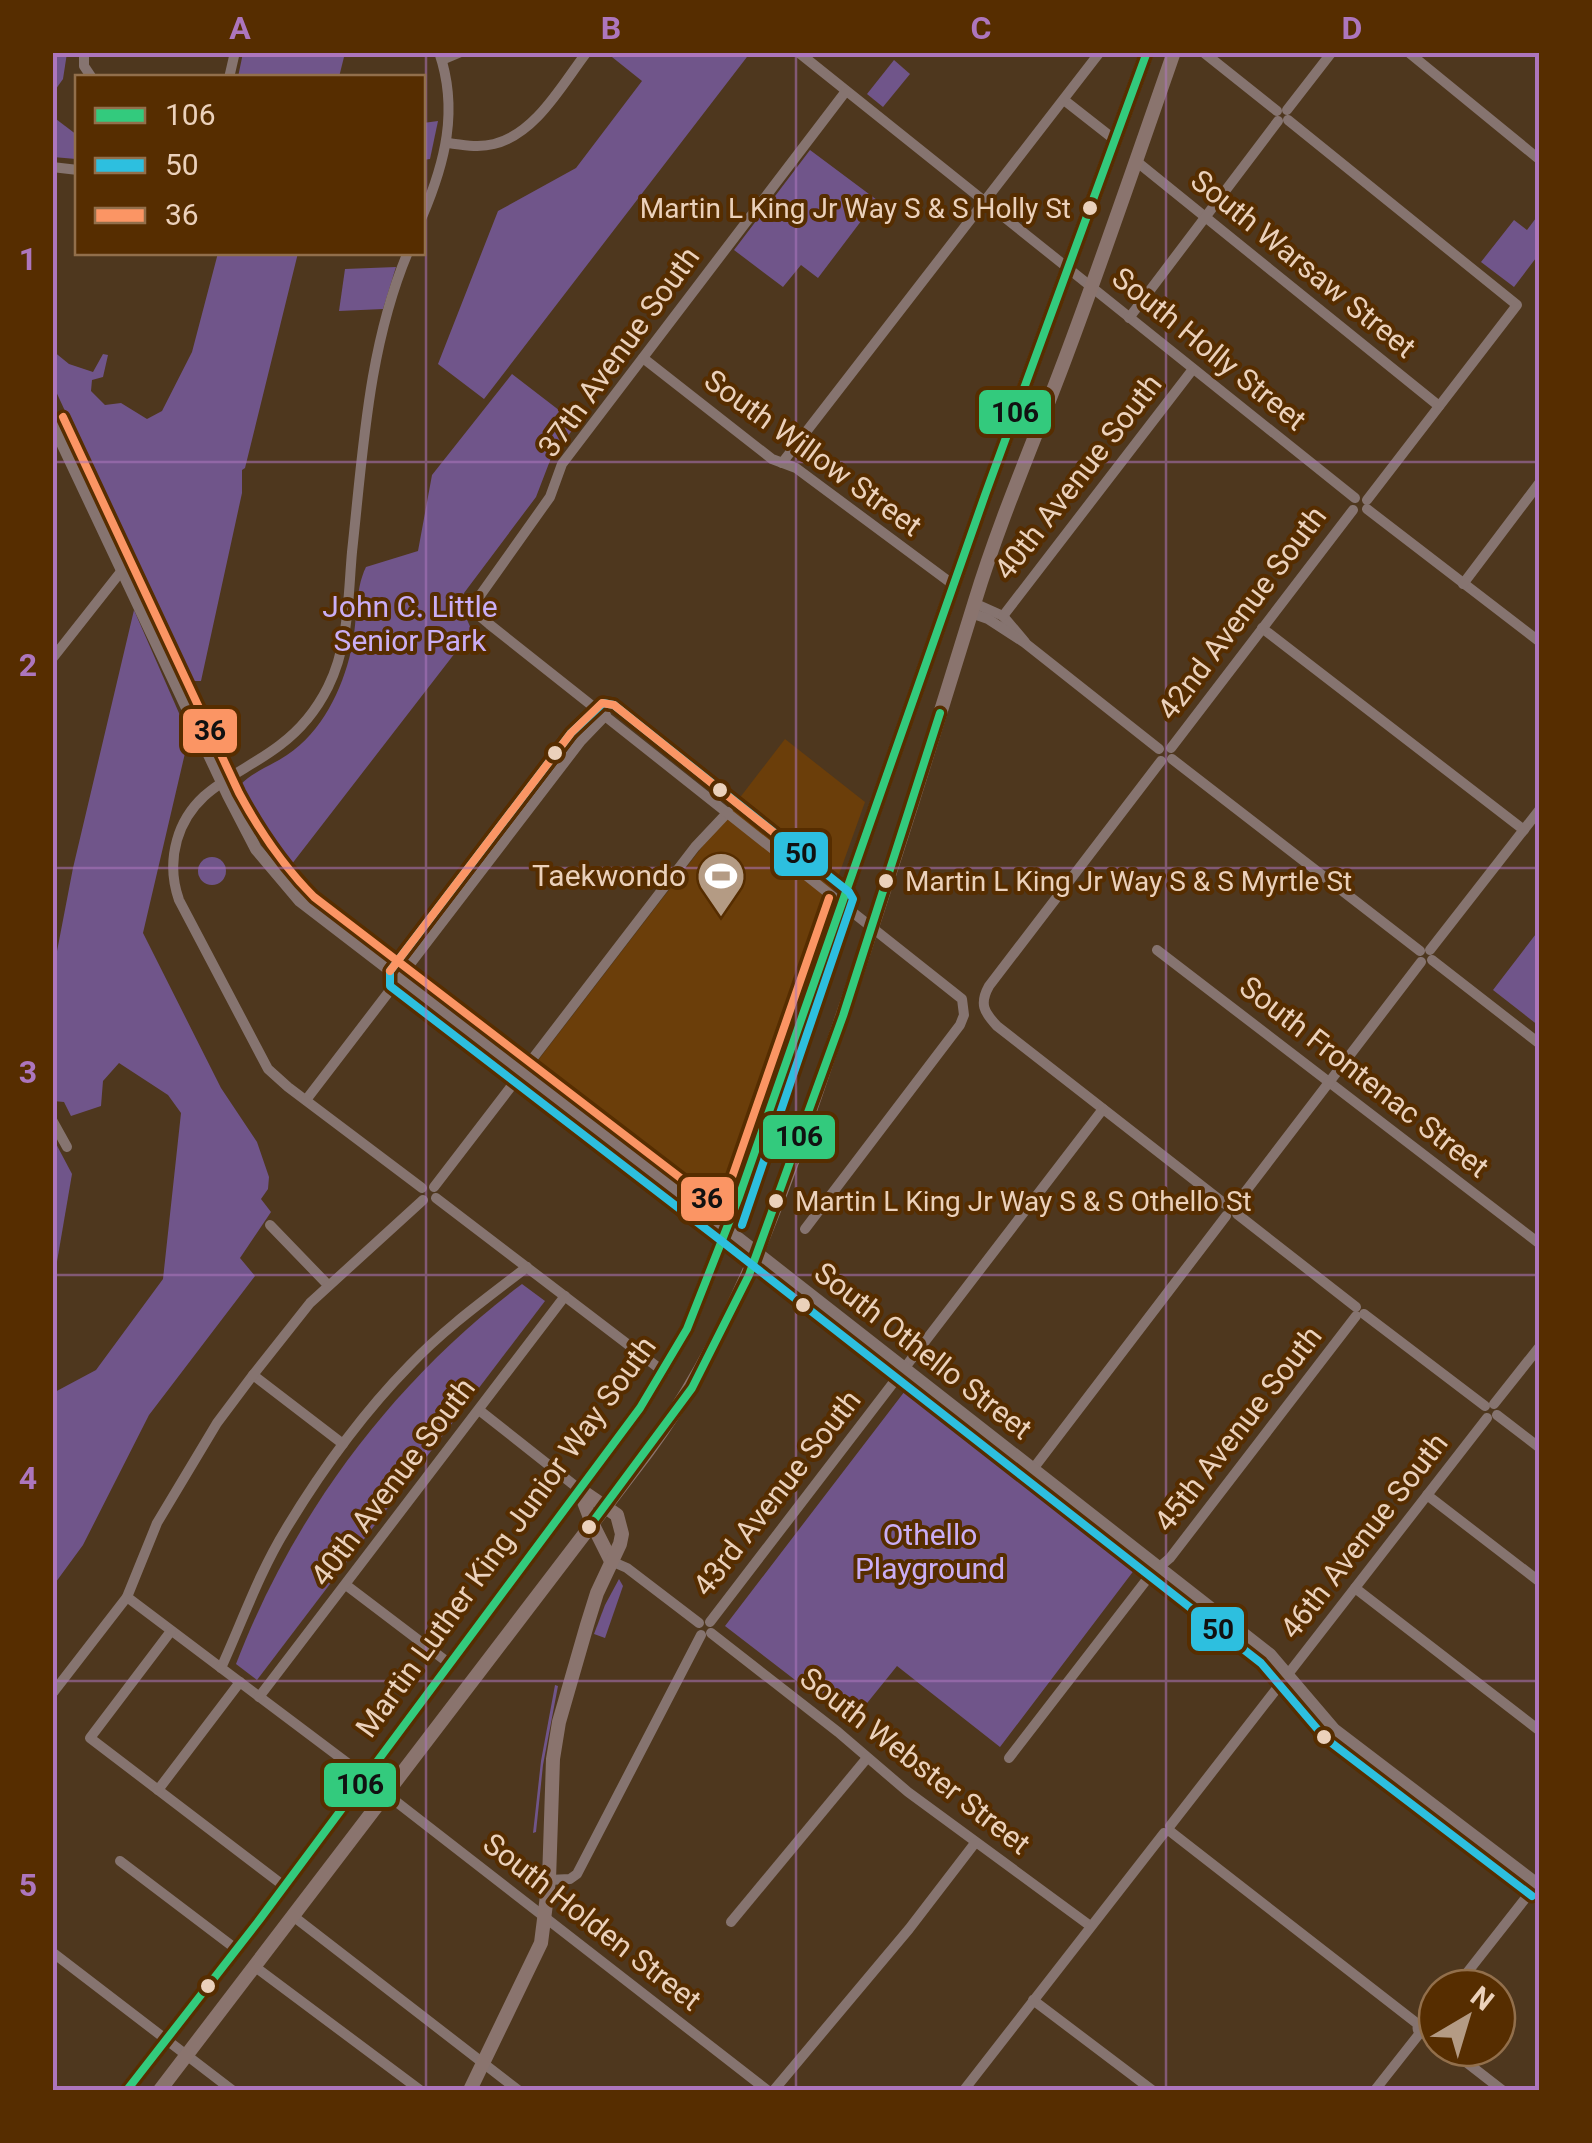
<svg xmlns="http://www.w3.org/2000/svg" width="1592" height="2143" font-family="Roboto,sans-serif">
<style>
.built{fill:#6b3e0a}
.green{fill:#70558a}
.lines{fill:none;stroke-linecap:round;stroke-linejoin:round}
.minor{stroke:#867470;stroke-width:10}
.tertiary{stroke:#867470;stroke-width:12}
.secondary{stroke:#8a746e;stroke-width:14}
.bus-1-casing{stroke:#562d00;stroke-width:15}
.bus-2-casing{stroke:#562d00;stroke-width:15}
.bus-3-casing{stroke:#562d00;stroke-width:15}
.bus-1{stroke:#33ca7d;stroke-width:8}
.bus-2{stroke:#2dbfdf;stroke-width:8}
.bus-3{stroke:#fb9564;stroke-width:8}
.grid{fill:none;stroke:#ad76bd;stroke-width:2.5;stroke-opacity:0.55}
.bus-dot{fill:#ebd1bb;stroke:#562d00;stroke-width:4}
.labels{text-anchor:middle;stroke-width:8;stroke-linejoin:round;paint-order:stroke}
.bus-label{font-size:28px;fill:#ebd1bb;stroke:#562d00;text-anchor:start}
.street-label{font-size:30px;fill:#ebd1bb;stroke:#562d00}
.park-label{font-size:30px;fill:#caaef5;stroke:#562d00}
.poi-label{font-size:30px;fill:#ebd1bb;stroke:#562d00;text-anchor:end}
.line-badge{stroke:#562d00;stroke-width:4}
.pale-badge-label{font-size:28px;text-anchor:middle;font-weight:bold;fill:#111}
.neatline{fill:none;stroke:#ad76bd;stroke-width:4}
.grid-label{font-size:32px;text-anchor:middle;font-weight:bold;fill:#ad76bd}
</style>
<rect width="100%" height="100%" fill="#4e371e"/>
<path class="built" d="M785,739l80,63 -138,385 -7,8 -11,-2 -176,-126z"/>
<g class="green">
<path d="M53,52l14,1 -4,26 -10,14z"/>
<path d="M243,53v-1l102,1 -6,24h-101z"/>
<path d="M607,53h143l-266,346 -46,-35 60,-153 78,-43 66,-87z"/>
<path d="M894,60l16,14 -27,33 -16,-13z"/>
<path d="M52,116l25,19 -1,24 -23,-2z"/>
<path d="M438,121l-8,38 -7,1v-37z"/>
<path d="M810,150l67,50 -59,78 -17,-13 -18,22 -49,-37z"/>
<path d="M1539,214v40l-25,33 -33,-25 33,-42 13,10z"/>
<path d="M218,253h80l-53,215 -3,2v23l-41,188h-11l-137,-296v-34l16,13 24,8 10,-18 5,1 -5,22 -11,3 -1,11 14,14 16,-2 26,16 15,-8 30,-59z"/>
<path d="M396,267l-13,42 -44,2 6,-42z"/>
<path d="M512,374l65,50 -26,34 -15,39 -72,96 -3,13 11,25 -184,238 -28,-40 -19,-45c12,-12 31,-19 46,-29 35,-23 55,-65 64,-104 7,-27 3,-60 15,-84l52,-16 14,-76z"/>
<path d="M134,610l55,126 -46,197 78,155 36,54 12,35 -1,12 -7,10 10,13 -31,46 15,18 -106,139 -66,130 -30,41v-193l43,-23 67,-91 18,-166 -13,-18 -49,-32 -16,18 -2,25 -30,10 -7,-14 -11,-1v-129l20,-104z"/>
<circle cx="212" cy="871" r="14"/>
<path d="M1539,930v22l-3,3 4,3 -1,68 -46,-36z"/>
<path d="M53,1138l19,36 -19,111z"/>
<path d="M522,1284l23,17 -288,379 -21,-16c58,-151 157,-283 286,-380z"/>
<path d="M908,1387l230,178 -138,182 -103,-81 -46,57 -126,-97z"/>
<path d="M619,1579l4,7 -18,52 -11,-4 11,-29z"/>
<path d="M555,1685l3,1 -15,79 -7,67 -3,1 8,-72z"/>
</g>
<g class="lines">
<g class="minor">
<path d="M84,52v14l8,12"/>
<path d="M798,52l557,446"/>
<path d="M1203,52l74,59"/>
<path d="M1408,52l132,108"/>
<path d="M442,60l19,-8"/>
<path d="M229,78l6,-26"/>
<path d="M1064,100l51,40"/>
<path d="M1287,110l45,-58"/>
<path d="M1288,120l229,185 -150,195"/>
<path d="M448,143c15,2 31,5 46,1 42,-10 69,-61 93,-92"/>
<path d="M1136,161l303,245"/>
<path d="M52,167l26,3"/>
<path d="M422,217c23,-54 37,-107 17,-165"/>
<path d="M408,252c-40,95 -45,200 -56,300 -4,45 -3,93 -24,135 -11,22 -28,43 -48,58 -40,31 -88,42 -103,95 -6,21 -5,40 2,60l89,169 20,18 134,101"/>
<path d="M1129,318l149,-197"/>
<path d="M643,358l129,101 24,9 159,118"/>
<path d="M782,463l318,-411"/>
<path d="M1367,509l173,133"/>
<path d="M1463,584l77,-102"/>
<path d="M974,603l29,13 22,26"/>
<path d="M971,613l17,6 37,24 134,106"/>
<path d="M1003,616l190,-247"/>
<path d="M1262,628l262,202"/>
<path d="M52,659l71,-90"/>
<path d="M1171,748l182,-238"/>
<path d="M1172,759l248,192"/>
<path d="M1161,761l-172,225c-10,18 -5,26 8,40l228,178"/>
<path d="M1157,950l383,294"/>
<path d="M1430,950l110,-141"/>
<path d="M1432,960l108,84"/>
<path d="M306,1100l275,-359 25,-26"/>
<path d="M52,1120l15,27"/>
<path d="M434,1187l261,-340 33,-35"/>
<path d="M436,1198l228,174"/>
<path d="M1236,1204l185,-242"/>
<path d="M1237,1214l119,93"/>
<path d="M270,1225l58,60"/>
<path d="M805,1229l155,-204 4,-10 -2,-16 -473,-375 -12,-10 -3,-10 76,-107 12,-33 284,-373"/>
<path d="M1364,1314l121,92"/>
<path d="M253,1375l90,69"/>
<path d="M1494,1404l46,-58"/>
<path d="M479,1410l100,79"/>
<path d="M1497,1415l43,33"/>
<path d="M1033,1469l193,-253"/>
<path d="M1427,1495l113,87"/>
<path d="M611,1561l16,7 72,55"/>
<path d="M346,1585l104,79"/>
<path d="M1355,1588l185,143"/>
<path d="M127,1597l239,180"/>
<path d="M710,1622l393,-513"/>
<path d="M171,1631l-81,107 194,148"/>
<path d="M711,1633l127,99 70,60 181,133"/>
<path d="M221,1668c21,-46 38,-95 65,-139 35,-58 76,-115 124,-164 35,-37 77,-67 117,-98"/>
<path d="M52,1694l75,-97 30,-74 60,-100 36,-48 57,-72 113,-103"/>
<path d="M259,1697l306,-401"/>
<path d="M1009,1758l142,-184 19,-16 186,-242"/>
<path d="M158,1790l82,-108"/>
<path d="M385,1793l382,297"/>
<path d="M1170,1826l317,-408"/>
<path d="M1171,1832l248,193"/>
<path d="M120,1861l116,88"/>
<path d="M549,1880l21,-1 7,-5 124,-239"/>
<path d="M293,1916l225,174"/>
<path d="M731,1922l136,-164"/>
<path d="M52,1952l180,138"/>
<path d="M254,1966l166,124"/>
<path d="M1455,1988l84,-107"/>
<path d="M1033,2000l119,90"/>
<circle cx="1423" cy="2028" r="5.5"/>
<path d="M1448,2048l54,42"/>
<path d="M774,2090l135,-161 66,-86"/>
<path d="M964,2090l200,-257"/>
<path d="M1375,2090l45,-57"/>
</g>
<path class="tertiary" d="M52,422l176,373 28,54 44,52 427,328 543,425 64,75 206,157"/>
<g class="secondary">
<path d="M579,1489l13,34 19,38"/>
<path d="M127,2090l133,-171 380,-511 47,-79 52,-132 246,-702 162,-443"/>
<path d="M160,2090l487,-638c88,-119 135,-258 182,-397 52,-150 99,-302 146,-454 25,-82 60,-162 90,-242 38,-101 73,-204 109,-307"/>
<path d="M470,2090l71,-147 8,-63 4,-121 6,-37 28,-97 10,-32 23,-49 2,-10 -5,-19 -38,-26"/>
</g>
<g class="bus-1-casing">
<g id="bus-1">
<path d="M589,1527l103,-139 57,-113 94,-259 97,-303"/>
<path d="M127,2090l133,-171 380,-511 47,-79 52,-132 246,-702 162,-443"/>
</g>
</g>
<g class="bus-2-casing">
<path id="bus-2" d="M742,1225l111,-326 -4,-7 -235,-187 -11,-2 -32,30 -181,238v15l329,253 542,424 64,75 207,158"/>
</g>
<g class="bus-3-casing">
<g id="bus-3">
<path d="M63,417l176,376c21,39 44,73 75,104l407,312 108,-311"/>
<path d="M390,971l181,-238 31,-30 12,2 184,147"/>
</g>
</g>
<use href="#bus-1" class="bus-1"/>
<use href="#bus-2" class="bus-2"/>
<use href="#bus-3" class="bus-3"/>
</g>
<path class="grid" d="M426,52v2038M796,52v2038M1166,52v2038M52,462h1488M52,868h1488M52,1275h1488M52,1681h1488"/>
<defs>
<g id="stadium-pin" transform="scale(2.5)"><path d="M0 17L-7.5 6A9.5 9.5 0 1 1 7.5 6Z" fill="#b49b84" stroke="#562d00"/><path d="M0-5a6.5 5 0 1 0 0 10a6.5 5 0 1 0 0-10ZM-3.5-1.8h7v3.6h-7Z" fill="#fff"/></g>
</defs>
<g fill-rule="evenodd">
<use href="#stadium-pin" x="721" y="876"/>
</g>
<g class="bus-dot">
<circle cx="1090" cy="208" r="9"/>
<circle cx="555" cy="753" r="9"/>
<circle cx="720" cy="790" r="9"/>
<circle cx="886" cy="881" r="9"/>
<circle cx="776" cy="1201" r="9"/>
<circle cx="803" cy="1305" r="9"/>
<circle cx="589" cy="1527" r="9"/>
<circle cx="1324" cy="1737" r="9"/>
<circle cx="208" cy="1986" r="9"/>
</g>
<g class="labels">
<g class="bus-label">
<text x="1071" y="218" text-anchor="end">Martin L King Jr Way S &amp; S Holly St</text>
<text x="905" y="891">Martin L King Jr Way S &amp; S Myrtle St</text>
<text x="795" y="1211">Martin L King Jr Way S &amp; S Othello St</text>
</g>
<g class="street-label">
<text transform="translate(1303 264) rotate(39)" y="10">South Warsaw Street</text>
<text transform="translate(1209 349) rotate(39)" y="10">South Holly Street</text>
<text transform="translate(619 352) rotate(-54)" y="10">37th Avenue South</text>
<text transform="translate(813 453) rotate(36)" y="10">South Willow Street</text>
<text transform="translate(1078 477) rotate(-52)" y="10">40th Avenue South</text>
<text transform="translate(1242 613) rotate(-53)" y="10">42nd Avenue South</text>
<text transform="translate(1364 1077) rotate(38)" y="10">South Frontenac Street</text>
<text transform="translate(923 1351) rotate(38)" y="10">South Othello Street</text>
<text transform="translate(1238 1429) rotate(-52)" y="10">45th Avenue South</text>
<text transform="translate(393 1482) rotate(-53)" y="10">40th Avenue South</text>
<text transform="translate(777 1493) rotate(-52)" y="10">43rd Avenue South</text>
<text transform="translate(1364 1536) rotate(-52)" y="10">46th Avenue South</text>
<text transform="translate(506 1537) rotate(-54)" y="10">Martin Luther King Junior Way South</text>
<text transform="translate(915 1761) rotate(38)" y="10">South Webster Street</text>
<text transform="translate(592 1922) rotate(38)" y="10">South Holden Street</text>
</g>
<g class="park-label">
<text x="410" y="617">John C. Little<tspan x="410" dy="34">Senior Park</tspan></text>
<text x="930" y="1545">Othello<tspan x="930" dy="34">Playground</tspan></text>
</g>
<g class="poi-label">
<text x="686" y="886">Taekwondo</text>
</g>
</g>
<g class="line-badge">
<rect x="977" y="388" width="76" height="48" rx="10" fill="#33ca7d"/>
<rect x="181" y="707" width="58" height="48" rx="10" fill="#fb9564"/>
<rect x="772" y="830" width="58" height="48" rx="10" fill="#2dbfdf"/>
<rect x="761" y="1113" width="76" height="48" rx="10" fill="#33ca7d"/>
<rect x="679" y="1175" width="57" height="48" rx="10" fill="#fb9564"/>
<rect x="1189" y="1605" width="57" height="48" rx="10" fill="#2dbfdf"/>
<rect x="322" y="1761" width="76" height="48" rx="10" fill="#33ca7d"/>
</g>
<g class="pale-badge-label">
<text x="1015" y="422">106</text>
<text x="210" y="740">36</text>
<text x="801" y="863">50</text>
<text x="799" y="1146">106</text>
<text x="707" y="1208">36</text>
<text x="1218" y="1639">50</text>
<text x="360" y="1794">106</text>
</g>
<rect width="1592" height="2143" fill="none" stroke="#562d00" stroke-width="110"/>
<rect x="75" y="75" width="350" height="180" fill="#562d00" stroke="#926f4b" stroke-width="2.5"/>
<rect x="95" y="108" width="50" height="15" fill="#33ca7d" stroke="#926f4b" stroke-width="2.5"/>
<text x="165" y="125" font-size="30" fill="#ebd1bb">106</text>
<rect x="95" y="158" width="50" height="15" fill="#2dbfdf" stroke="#926f4b" stroke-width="2.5"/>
<text x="165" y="175" font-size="30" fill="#ebd1bb">50</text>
<rect x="95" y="208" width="50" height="15" fill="#fb9564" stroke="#926f4b" stroke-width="2.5"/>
<text x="165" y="225" font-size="30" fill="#ebd1bb">36</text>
<g transform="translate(1467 2018) rotate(38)"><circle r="48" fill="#562d00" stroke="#926f4b" stroke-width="2.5"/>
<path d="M0-8L18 38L0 25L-18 38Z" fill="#b49b84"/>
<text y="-15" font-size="28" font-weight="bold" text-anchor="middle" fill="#ebd1bb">N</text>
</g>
<rect x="55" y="55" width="1482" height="2033" class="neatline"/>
<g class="grid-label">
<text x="240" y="39">A</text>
<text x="611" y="39">B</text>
<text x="981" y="39">C</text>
<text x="1352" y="39">D</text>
<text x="28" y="270">1</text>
<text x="28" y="676">2</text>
<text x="28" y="1083">3</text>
<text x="28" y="1489">4</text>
<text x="28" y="1896">5</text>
</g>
</svg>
